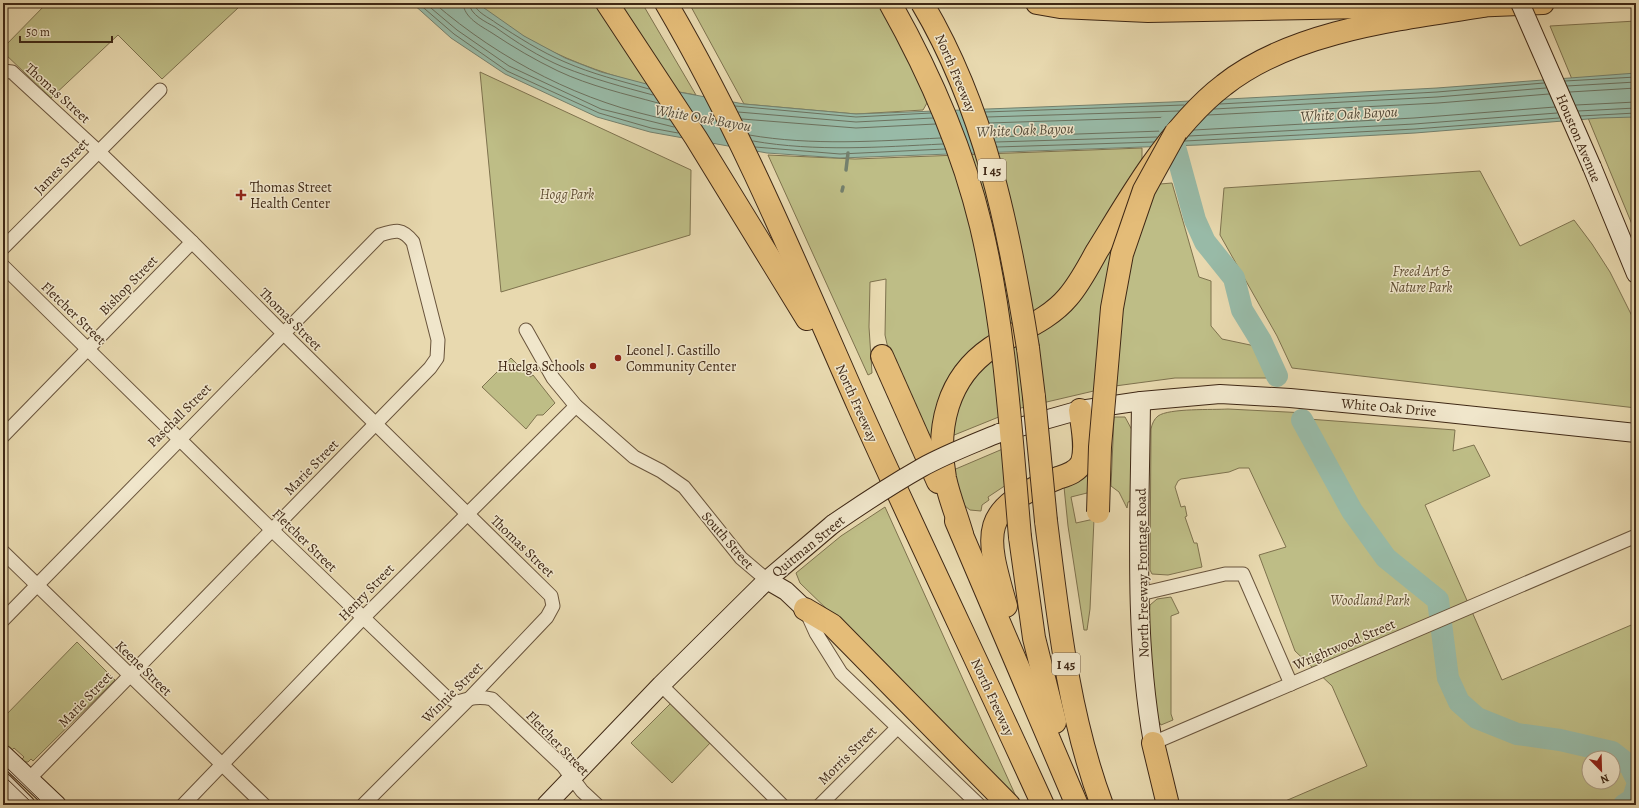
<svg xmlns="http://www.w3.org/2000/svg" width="1639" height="808" font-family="Alegreya,serif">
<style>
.green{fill:#bebd86;stroke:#7e724e;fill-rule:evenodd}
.water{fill:#98baa7;stroke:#74806d}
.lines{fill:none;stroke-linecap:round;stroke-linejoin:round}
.shore{stroke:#6c715e;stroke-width:1}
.stream{stroke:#74806d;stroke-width:3.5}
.river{stroke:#98baa7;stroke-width:22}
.minor-casing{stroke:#69543c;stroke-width:15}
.secondary-casing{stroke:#3f2815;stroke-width:20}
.motorway-casing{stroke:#3f2815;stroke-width:24}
.minor{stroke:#f0e6cb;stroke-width:13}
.secondary{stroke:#f0e6cb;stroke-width:18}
.motorway{stroke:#e4bc78;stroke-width:22}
.tram{stroke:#3f2815;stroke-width:1}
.secondary-bridge-casing{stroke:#3f2815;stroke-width:20;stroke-linecap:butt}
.motorway-bridge-casing{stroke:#3f2815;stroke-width:24;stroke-linecap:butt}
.secondary-bridge{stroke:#f0e6cb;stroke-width:18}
.motorway-bridge{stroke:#e4bc78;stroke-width:22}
.poi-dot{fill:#8f2418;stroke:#f0e6cb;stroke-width:1.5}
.labels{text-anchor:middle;stroke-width:3;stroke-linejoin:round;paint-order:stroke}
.shield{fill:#f0e6cb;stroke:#74614c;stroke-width:1}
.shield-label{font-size:13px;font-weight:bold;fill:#3f2815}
.street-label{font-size:14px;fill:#3f2815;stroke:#f0e6cb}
.poi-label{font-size:14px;fill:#3f2815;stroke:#f0e6cb;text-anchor:start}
.park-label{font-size:14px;font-style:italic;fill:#5f4d31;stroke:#f0e6cb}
.water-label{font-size:15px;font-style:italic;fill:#554c3a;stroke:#f0e6cb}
</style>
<rect width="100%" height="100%" fill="#e8d9af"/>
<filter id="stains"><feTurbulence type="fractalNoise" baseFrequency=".005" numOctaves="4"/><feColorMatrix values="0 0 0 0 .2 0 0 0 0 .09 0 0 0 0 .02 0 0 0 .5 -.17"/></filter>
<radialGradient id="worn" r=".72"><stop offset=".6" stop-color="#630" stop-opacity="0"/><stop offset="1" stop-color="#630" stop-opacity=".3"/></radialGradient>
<g class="green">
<path d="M47,3h186l5,5 -76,71 -44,-44 -67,63 -48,-46v-4z"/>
<path d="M477,3h165l54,92c-77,-13 -159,-40 -219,-92z"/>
<path d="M689,3h194l48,93 -8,14 -67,4 -112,-10z"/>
<path d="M1636,21v213l-86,-208z"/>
<path d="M480,72l211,98 -1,65 -189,57z"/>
<path d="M1142,148v12l18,24 12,-1 27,94 12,4v45l11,13 33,7 17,32h-97l-60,8 -94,22 -94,38 -36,-84 -6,-27 1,-56 -16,3 -1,45 3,46 -4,2 -100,-220 87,4z"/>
<path d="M1480,171l40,75 54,-26 18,24 18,28 26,52v84l-344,-40 -15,-32 -57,-101 4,-47z"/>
<path d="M511,358l19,19 3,-2 22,28 -12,12h-6l-11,14 -44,-42z"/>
<path d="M1228,409l78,4 2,6 147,11 -2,21 21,-6 16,31 -65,29 77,175 134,-57v182h-360l91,-39 -35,-80 -37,-35 -36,-96 27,-8 -37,-79h-10l-10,4 -48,7 -3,2 -3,6 6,20 4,-1 2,10 -2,1 9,26h3l5,24 -34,8 -16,-1 -2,-4 1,-141c1,-5 3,-10 7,-13 11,-8 55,-6 70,-7zM1589,758h24v24h-24z"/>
<path d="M1114,417h11l7,13v71l-4,1 -1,6 -8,-16 -8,-6z"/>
<path d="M1005,448l4,35 -21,14 1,3 -7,5 -1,6 -11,-1 -5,-4 -14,-35z"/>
<path d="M1092,466l3,25 -24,6 5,26 18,-4 -4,90 -3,21h-3l-16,-104 -4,-39z"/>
<path d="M885,507l133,294 -70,-74 -148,-144 -4,-10 45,-37z"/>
<path d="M1171,597l8,16 -8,3v98l2,6 -12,5c-12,-15 -12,-98 -11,-120l7,-6z"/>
<path d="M77,642l38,38 -82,81 -2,-2 -3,3h-4l-2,-3 2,-2 -10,-9 -2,2 -8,-8 2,-2 -3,-3v-19z"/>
<path d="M671,703l40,39 -39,41 -41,-40z"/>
</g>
<path class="water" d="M412,3h65l47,33 41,22 36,14 72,19 71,13 112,10 315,-12 266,-14 199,-15v44l-36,1 -185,15 -217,12 -358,13 -73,-5 -117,-21 -53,-15 -92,-43 -54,-36z"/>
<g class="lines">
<g class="shore">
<path d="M418,3l36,31 53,37 92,42 52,15 27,5"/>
<path d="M425,3l32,27 52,36 92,43 73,18"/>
<path d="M434,3c67,58 149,100 236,117"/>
<path d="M463,3c1,15 18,23 29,30 21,14 43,27 66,38 32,15 67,23 100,32"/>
<path d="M469,3c1,12 17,19 26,24 21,15 44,30 68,40 30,12 60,20 90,28"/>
<path d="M474,3c1,9 16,15 22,20 22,14 45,29 69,39 27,12 56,19 84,27"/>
<path d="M1565,81l71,-4"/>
<path d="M1567,86l69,-4"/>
<path d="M1570,92l66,-4"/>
<path d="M1220,104l217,-12 107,-9"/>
<path d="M1576,105l60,-3"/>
<path d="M735,106l121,11 75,-4"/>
<path d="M1214,109l223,-12 109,-9"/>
<path d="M1578,111l58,-3"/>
<path d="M738,112l118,10 77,-4"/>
<path d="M985,112l199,-7"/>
<path d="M1208,115l230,-12 111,-9"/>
<path d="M1580,116l56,-3"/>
<path d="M987,117l192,-6"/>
<path d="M742,119l114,9 80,-4"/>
<path d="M989,123l184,-6"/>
<path d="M1194,130l220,-12 141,-11"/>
<path d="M749,135c64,11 128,6 192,3"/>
<path d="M1189,136l225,-12 143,-11"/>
<path d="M994,137l168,-6"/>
<path d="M753,141c63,11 127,6 190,3"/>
<path d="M1185,141l230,-12 144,-11"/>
<path d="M996,142l161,-5"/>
<path d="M755,147l85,7 105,-5"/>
<path d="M997,147l157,-5"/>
</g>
<g class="stream">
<path d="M846,170l2,-17"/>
<path d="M842,191l1,-4"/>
</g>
<g class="river">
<path d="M1169,125l26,95 10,22 29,36 8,32 19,31 16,35"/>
<path d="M1302,420l50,91 34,47 52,42 10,78 11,24 18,16 40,16 43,6 52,12 18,14 6,12"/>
<path d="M1624,805l9,-6 3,-10"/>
</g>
<g class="minor-casing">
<g id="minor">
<path d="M3,71l9,1 87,80 93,90 91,91 268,263 2,10 -6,11 -77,81 -107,107"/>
<path d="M3,248l157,-158"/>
<path d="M3,266l269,264 174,167 12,5c12,-4 21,-6 34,-3l71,67 19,25 15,14"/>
<path d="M526,330l27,48 23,28 58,51 27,14 23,16 57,71 26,22"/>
<path d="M3,436l189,-194"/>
<path d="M3,552l261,253"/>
<path d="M1140,594l85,-20h18l48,110"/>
<path d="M806,611l10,22 25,40 138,132"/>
<path d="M3,620l377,-385c16,-5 22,-7 33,7l25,98 -1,18 -7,10 -401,411"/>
<path d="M661,685l121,120"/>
<path d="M1153,743l483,-207"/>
<path d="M183,805l180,-187 213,-212"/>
<path d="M820,805l77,-77"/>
</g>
</g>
<g class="secondary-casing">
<g id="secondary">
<path d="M1592,167l44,107"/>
<path d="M1141,401c-1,114 -8,230 12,342"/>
<path d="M999,433l81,-23 61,-9 79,-7 70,4 138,13 208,22"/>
<path d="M767,580l19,11 19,18"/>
<path d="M3,754l54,51"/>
<path d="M3,782l23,23"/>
<path d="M546,805l115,-120 106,-105 66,-56"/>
</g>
</g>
<g class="motorway-casing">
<g id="motorway">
<path d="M607,3l89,135 111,181"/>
<path d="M666,3c75,128 132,266 192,402 60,134 124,266 185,400"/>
<path d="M1037,3l23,4 88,4 273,-5"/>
<path d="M1470,6l73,-3"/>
<path d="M1028,348l6,49"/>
<path d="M882,356l56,126"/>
<path d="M956,521l121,284"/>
<path d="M1046,521c12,95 22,193 56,284"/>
<path d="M962,534c-5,-18 -13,-37 -17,-56 -9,-50 2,-100 46,-130 26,-17 57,-27 77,-51 12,-14 20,-30 29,-46 18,-29 35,-58 54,-85 21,-30 44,-59 73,-81 68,-54 176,-66 259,-79"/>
<path d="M1020,537l14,101 21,84"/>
<path d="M1006,606c-21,-74 -28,-97 52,-128 9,-3 20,-6 24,-16 5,-15 0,-36 -2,-52"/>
<path d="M805,609l27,16 177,180"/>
<path d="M1153,743l15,62"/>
</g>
</g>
<use href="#minor" class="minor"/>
<use href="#secondary" class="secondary"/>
<use href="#motorway" class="motorway"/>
<g class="tram">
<path d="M3,764l42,41"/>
<path d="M3,775l31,30"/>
</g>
<g class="secondary-bridge-casing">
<g id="secondary-bridge">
<path d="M1520,3l72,164"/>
<path d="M833,524c29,-20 58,-39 88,-56 25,-14 52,-24 78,-35"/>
</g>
</g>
<g class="motorway-bridge-casing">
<g id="motorway-bridge">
<path d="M890,3c40,71 72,144 91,223 24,101 30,208 39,311"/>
<path d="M922,3c63,106 87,225 106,345"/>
<path d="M1034,397l12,124"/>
<path d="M1098,512l2,-65 12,-139 10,-54 22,-64 32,-58"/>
</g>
</g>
<use href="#secondary-bridge" class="secondary-bridge"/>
<use href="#motorway-bridge" class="motorway-bridge"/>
</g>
<g class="poi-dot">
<path d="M239 189h4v4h4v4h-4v4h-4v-4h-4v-4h4z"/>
<circle cx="618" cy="358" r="4"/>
<circle cx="593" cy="366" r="4"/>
</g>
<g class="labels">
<g class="shield">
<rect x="978" y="159" width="28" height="22" rx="3"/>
<rect x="1052" y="653" width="28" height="22" rx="3"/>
</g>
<g class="shield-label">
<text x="992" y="175">I 45</text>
<text x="1066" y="669">I 45</text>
</g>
<g class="street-label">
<text transform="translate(956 73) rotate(67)" y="5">North Freeway</text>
<text transform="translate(58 93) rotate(42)" y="5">Thomas Street</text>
<text transform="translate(1579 138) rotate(67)" y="5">Houston Avenue</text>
<text transform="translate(61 166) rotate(-46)" y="5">James Street</text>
<text transform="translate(128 285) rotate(-46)" y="5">Bishop Street</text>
<text transform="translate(74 313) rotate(44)" y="5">Fletcher Street</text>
<text transform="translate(291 319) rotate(45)" y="5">Thomas Street</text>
<text transform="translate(857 403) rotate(66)" y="5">North Freeway</text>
<text transform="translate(1389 407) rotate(5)" y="5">White Oak Drive</text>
<text transform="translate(179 415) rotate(-45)" y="5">Paschall Street</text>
<text transform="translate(311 467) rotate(-46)" y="5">Marie Street</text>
<text transform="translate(305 540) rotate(44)" y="5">Fletcher Street</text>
<text transform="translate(728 540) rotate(49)" y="5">South Street</text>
<text transform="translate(523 546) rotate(44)" y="5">Thomas Street</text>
<text transform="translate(808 546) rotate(-39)" y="5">Quitman Street</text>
<text transform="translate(1142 573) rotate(-91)" y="5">North Freeway Frontage Road</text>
<text transform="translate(366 592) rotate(-46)" y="5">Henry Street</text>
<text transform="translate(1344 644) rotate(-23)" y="5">Wrightwood Street</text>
<text transform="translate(144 668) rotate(44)" y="5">Keene Street</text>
<text transform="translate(452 692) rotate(-45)" y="5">Winnie Street</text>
<text transform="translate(993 697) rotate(65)" y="5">North Freeway</text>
<text transform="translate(85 699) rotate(-46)" y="5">Marie Street</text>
<text transform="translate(558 743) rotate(46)" y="5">Fletcher Street</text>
<text transform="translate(847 755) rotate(-45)" y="5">Morris Street</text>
</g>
<g class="poi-label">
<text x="250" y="192">Thomas Street<tspan x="250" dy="16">Health Center</tspan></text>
<text x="626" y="355">Leonel J. Castillo<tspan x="626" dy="16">Community Center</tspan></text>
<text x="585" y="371" text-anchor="end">Huelga Schools</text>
</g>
<g class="park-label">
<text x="567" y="199">Hogg Park</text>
<text x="1421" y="276">Freed Art &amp;<tspan x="1421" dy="16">Nature Park</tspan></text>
<text x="1370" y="605">Woodland Park</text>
</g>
<g class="water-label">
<text transform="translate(1349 114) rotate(-3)" y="5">White Oak Bayou</text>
<text transform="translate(703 118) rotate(10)" y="5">White Oak Bayou</text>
<text transform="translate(1025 130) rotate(-2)" y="5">White Oak Bayou</text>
</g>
</g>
<rect width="1639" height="808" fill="none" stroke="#e8d9af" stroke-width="16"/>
<rect x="4" y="4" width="1631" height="800" fill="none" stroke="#3f2815" stroke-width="2"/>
<rect x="8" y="8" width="1623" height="792" fill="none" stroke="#3f2815"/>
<g transform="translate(1601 770) rotate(157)"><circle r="19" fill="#f0e6cb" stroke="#a99a82"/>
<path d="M0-3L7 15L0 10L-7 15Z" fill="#8f2418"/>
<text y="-6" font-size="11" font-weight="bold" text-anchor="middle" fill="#3f2815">N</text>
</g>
<path d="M20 36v6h92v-6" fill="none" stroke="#3f2815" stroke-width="2"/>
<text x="26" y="36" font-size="12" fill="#3f2815" stroke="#f0e6cb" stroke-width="3" paint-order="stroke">50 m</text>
<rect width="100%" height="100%" filter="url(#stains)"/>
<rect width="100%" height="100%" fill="url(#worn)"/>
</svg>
